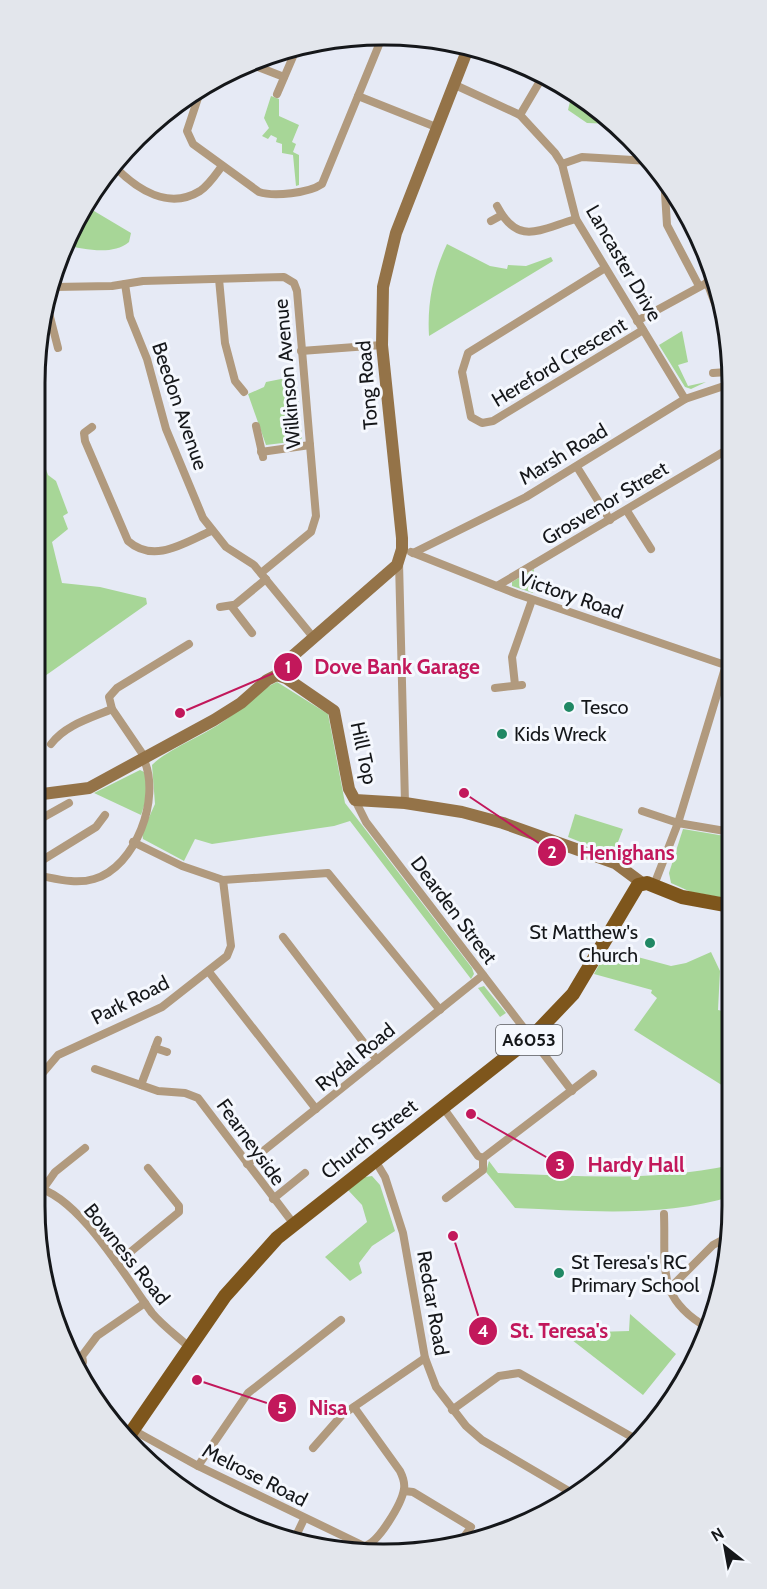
<svg xmlns="http://www.w3.org/2000/svg" width="767" height="1589" font-family="Cabin,sans-serif">
<style>
.green{fill:#a7d697}
.lines{fill:none;stroke-linecap:round;stroke-linejoin:round}
.stream{stroke:#a9c6fd;stroke-width:2}
.street{stroke:#b19a7e;stroke-width:8}
.secondary{stroke:#947348;stroke-width:12}
.primary{stroke:#7e561c;stroke-width:14}
.poi-dot{fill:#208864;stroke:#f5f8fe;stroke-width:2}
.labels{text-anchor:middle;stroke-width:6;stroke-linejoin:round;paint-order:stroke}
.shield{fill:#f5f8fe;stroke:#585a5e;stroke-width:1.5}
.shield-label{font-size:18px;font-weight:bold;fill:#15171a}
.street-label{font-size:20px;fill:#15171a;stroke:#f5f8fe}
.poi-label{font-size:20px;fill:#15171a;stroke:#f5f8fe;text-anchor:start}
.rim{fill:none;stroke:#15171a;stroke-width:3}
.leader{fill:none;stroke:#c2185b;stroke-width:2}
.callout-dot{fill:#c2185b;stroke:#f5f8fe;stroke-width:2}
.mark-label{font-size:18px;text-anchor:middle;font-weight:bold;fill:#fff}
.callout-label{font-size:21px;text-anchor:middle;font-weight:bold;fill:#c2185b;stroke:#f5f8fe;stroke-width:6;stroke-linejoin:round;paint-order:stroke}
</style>
<rect width="100%" height="100%" fill="#e6eaf5"/>
<g class="green">
<path d="M572,93l24,14 17,17 -26,-1 -19,-13z"/>
<path d="M271,96l8,3v17l20,9 -7,17 4,2 -3,8 6,3v30l-3,1 -3,-31 -11,-2v-9l-6,-2 1,-4 -6,-3 -3,4 -6,-3 7,-8 -5,-10z"/>
<path d="M89,208l42,25 -2,9c-17,14 -44,7 -65,3z"/>
<path d="M447,244l43,22 17,3 1,-4 18,1 25,-9 2,4 -124,75c-2,-33 4,-62 18,-92z"/>
<path d="M682,331l6,31 -10,3 10,21 18,-4 -15,7 -6,-2 -26,-42z"/>
<path d="M296,376l6,62 -3,3 -33,4 -18,-51 16,-7 2,-5z"/>
<path d="M35,438l13,37 8,6 12,32 -5,3 5,13 -16,13 10,41 38,4 46,11 1,6 -112,79z"/>
<path d="M534,569l-1,24 -21,-7v-4z"/>
<path d="M277,682l51,32 17,89 127,165 2,6 -3,5 -121,-158 -16,5 -122,18 -17,-5 -11,22 -41,-22 -1,-6 13,-29 -3,-39c15,-15 50,-29 69,-42 19,-12 36,-32 56,-41z"/>
<path d="M140,770l6,3 1,24 -6,18 -47,-22z"/>
<path d="M575,814l48,15 -10,26 -45,-18z"/>
<path d="M683,829l48,8v62l-40,-7 -20,-9 -2,-10z"/>
<path d="M608,949l63,17 15,-3 25,-11 9,19 -2,39 14,3v48l-4,28 -94,-59 23,-32 -6,-5 1,-3 -58,-16z"/>
<path d="M484,986l22,27 -6,4 -22,-29z"/>
<path d="M489,1161l9,12c81,3 155,9 234,-8v31c-67,22 -147,15 -217,12l-29,-36z"/>
<path d="M372,1176l8,9 15,46 -23,15 -13,17 3,10 -12,8 -25,-24 42,-35 -5,-17 -14,-15 17,-13z"/>
<path d="M630,1314l46,40 -33,41 -80,-62 66,-2z"/>
</g>
<g class="lines">
<path class="stream" d="M35,634l2,-28h-2"/>
<g class="street">
<path d="M248,63l36,14"/>
<path d="M453,84l67,31 35,38 7,11 14,55 109,180"/>
<path d="M277,94l18,-42"/>
<path d="M199,95l-12,36 6,13 66,48c15,5 50,1 63,-8l61,-149"/>
<path d="M358,96l78,31"/>
<path d="M520,115l23,-39"/>
<path d="M562,164l20,-7 68,4"/>
<path d="M116,168c22,22 53,42 84,23 9,-6 16,-17 22,-25"/>
<path d="M664,177l3,48 32,61"/>
<path d="M497,206c21,41 43,23 79,13"/>
<path d="M491,221l11,-6"/>
<path d="M605,268l-137,85 -6,19 9,45 11,6 11,-2 150,-91"/>
<path d="M219,279l6,64 10,38 9,11"/>
<path d="M707,282l12,32 8,58 -14,1"/>
<path d="M125,284l5,33 17,42 19,70 37,89 23,29 28,18 59,72"/>
<path d="M54,287l58,-1 31,-5 141,-4 10,6 3,8 19,225 -5,16 -50,41"/>
<path d="M49,313l9,35"/>
<path d="M637,321l77,-42"/>
<path d="M301,351l81,-6"/>
<path d="M256,426l7,31"/>
<path d="M92,427l-8,6 1,8 43,100c26,23 56,2 83,-10"/>
<path d="M261,452l49,-7"/>
<path d="M577,467l33,53"/>
<path d="M627,511l24,38"/>
<path d="M411,552l106,42 214,73"/>
<path d="M413,553l113,-56 159,-98 45,-15"/>
<path d="M399,562l6,241"/>
<path d="M497,586l233,-138"/>
<path d="M220,607l13,-2"/>
<path d="M252,633l-20,-26 34,-28"/>
<path d="M515,685l-3,-28 20,-57"/>
<path d="M495,688l27,-3"/>
<path d="M51,744c14,-19 40,-26 61,-35"/>
<path d="M146,759l-34,-50 -3,-12 8,-9 72,-44"/>
<path d="M355,800l11,22 206,269"/>
<path d="M642,811l36,12 53,9"/>
<path d="M35,822l34,-19"/>
<path d="M133,842l49,24 41,14 105,-7 112,137"/>
<path d="M35,869l6,-8 55,-34 9,-12"/>
<path d="M35,875c19,3 39,10 59,4 42,-12 67,-81 50,-119"/>
<path d="M654,885l24,-62 48,-158 4,-58"/>
<path d="M283,937l94,123"/>
<path d="M209,972l107,137"/>
<path d="M155,1048l12,4"/>
<path d="M95,1069l63,22 27,2 13,5 95,125"/>
<path d="M141,1085l17,-45"/>
<path d="M442,1106l36,50 5,2"/>
<path d="M35,1107l6,-32 17,-20 104,-48 65,-51 4,-10 -8,-66"/>
<path d="M483,1158l110,-84"/>
<path d="M376,1162l9,15 18,56 22,125 11,29 30,39 16,14 90,53"/>
<path d="M247,1164l236,-189"/>
<path d="M35,1187c44,9 91,91 117,126 11,13 25,23 37,34"/>
<path d="M43,1189l12,-17 30,-24"/>
<path d="M446,1198l37,-28v-12"/>
<path d="M273,1199l32,-26"/>
<path d="M664,1214c2,53 -9,84 44,114"/>
<path d="M117,1263l62,-51v-6l-31,-38"/>
<path d="M668,1290l45,-45 13,-7"/>
<path d="M83,1362l-1,-6 15,-20 48,-33"/>
<path d="M354,1407l46,64c3,6 5,12 4,18 -2,14 -26,55 -40,57"/>
<path d="M452,1410l47,-34 20,-3 120,68"/>
<path d="M133,1430l65,36 166,80"/>
<path d="M313,1448l29,-33 83,-57"/>
<path d="M198,1466l50,-73 93,-73"/>
<path d="M404,1491l9,1 58,35 -7,10"/>
<path d="M294,1540l10,-21"/>
</g>
<g class="secondary">
<path d="M277,675l3,-8 117,-102 5,-16v-11l-20,-193 1,-58 13,-54 71,-182"/>
<path d="M277,675l9,3 48,33 15,78 6,11 50,3 57,9 41,11 112,40 27,20"/>
<path d="M35,795l54,-7 125,-68 27,-17 26,-23 10,-5"/>
</g>
<path class="primary" d="M128,1437l97,-141 52,-58 255,-201 41,-43 65,-109 9,-2 35,14 49,9"/>
</g>
<g class="poi-dot">
<circle cx="569" cy="707" r="6"/>
<circle cx="502" cy="734" r="6"/>
<circle cx="650" cy="943" r="6"/>
<circle cx="559" cy="1273" r="6"/>
</g>
<g class="labels">
<rect class="shield" x="496" y="1025" width="66" height="30" rx="4.5"/>
<g class="shield-label">
<text x="529" y="1046">A6053</text>
</g>
<g class="street-label">
<text transform="translate(624 263) rotate(60)" y="7">Lancaster Drive</text>
<text transform="translate(559 362) rotate(-31)" y="7">Hereford Crescent</text>
<text transform="translate(287 374) rotate(-95)" y="7">Wilkinson Avenue</text>
<text transform="translate(367 385) rotate(-95)" y="7">Tong Road</text>
<text transform="translate(180 406) rotate(71)" y="7">Beedon Avenue</text>
<text transform="translate(563 454) rotate(-31)" y="7">Marsh Road</text>
<text transform="translate(605 503) rotate(-31)" y="7">Grosvenor Street</text>
<text transform="translate(571 595) rotate(19)" y="7">Victory Road</text>
<text transform="translate(364 753) rotate(78)" y="7">Hill Top</text>
<text transform="translate(454 910) rotate(53)" y="7">Dearden Street</text>
<text transform="translate(130 1000) rotate(-27)" y="7">Park Road</text>
<text transform="translate(355 1057) rotate(-39)" y="7">Rydal Road</text>
<text transform="translate(369 1139) rotate(-38)" y="7">Church Street</text>
<text transform="translate(251 1142) rotate(54)" y="7">Fearneyside</text>
<text transform="translate(127 1254) rotate(51)" y="7">Bowness Road</text>
<text transform="translate(433 1303) rotate(80)" y="7">Redcar Road</text>
<text transform="translate(255 1475) rotate(27)" y="7">Melrose Road</text>
</g>
<g class="poi-label">
<text x="581" y="714">Tesco</text>
<text x="514" y="741">Kids Wreck</text>
<text x="638" y="939" text-anchor="end">St Matthew's<tspan x="638" dy="23">Church</tspan></text>
<text x="571" y="1269">St Teresa's RC<tspan x="571" dy="23">Primary School</tspan></text>
</g>
</g>
<path d="M0 0H767V1589H0ZM383 45H384A338 338 0 0 1 722 383V1206A338 338 0 0 1 384 1544H383A338 338 0 0 1 45 1206V383A338 338 0 0 1 383 45Z" fill="#e3e6ec" fill-rule="evenodd"/>
<path class="rim" d="M383 45H384A338 338 0 0 1 722 383V1206A338 338 0 0 1 384 1544H383A338 338 0 0 1 45 1206V383A338 338 0 0 1 383 45Z"/>
<path class="leader" d="M180 713L288 667M464 793L552 852M471 1114L560 1165M453 1236L483 1331M197 1380L282 1408"/>
<g class="callout-dot">
<circle cx="180" cy="713" r="6"/>
<circle cx="464" cy="793" r="6"/>
<circle cx="471" cy="1114" r="6"/>
<circle cx="453" cy="1236" r="6"/>
<circle cx="197" cy="1380" r="6"/>
<circle cx="288" cy="667" r="15"/>
<circle cx="552" cy="852" r="15"/>
<circle cx="560" cy="1165" r="15"/>
<circle cx="483" cy="1331" r="15"/>
<circle cx="282" cy="1408" r="15"/>
</g>
<g class="mark-label">
<text x="288" y="673">1</text>
<text x="552" y="858">2</text>
<text x="560" y="1171">3</text>
<text x="483" y="1337">4</text>
<text x="282" y="1414">5</text>
</g>
<g class="callout-label">
<text x="397" y="674">Dove Bank Garage</text>
<text x="627" y="860">Henighans</text>
<text x="636" y="1172">Hardy Hall</text>
<text x="559" y="1338">St. Teresa's</text>
<text x="328" y="1415">Nisa</text>
</g>
<g transform="translate(725 1547) rotate(329)" stroke="#f5f8fe" stroke-width="4.5" paint-order="stroke">
<path d="M0-4.5L10 22L0 15L-10 22Z" fill="#15171a"/>
<text y="-9" font-size="16" font-weight="bold" text-anchor="middle" fill="#15171a">N</text>
</g>
</svg>
